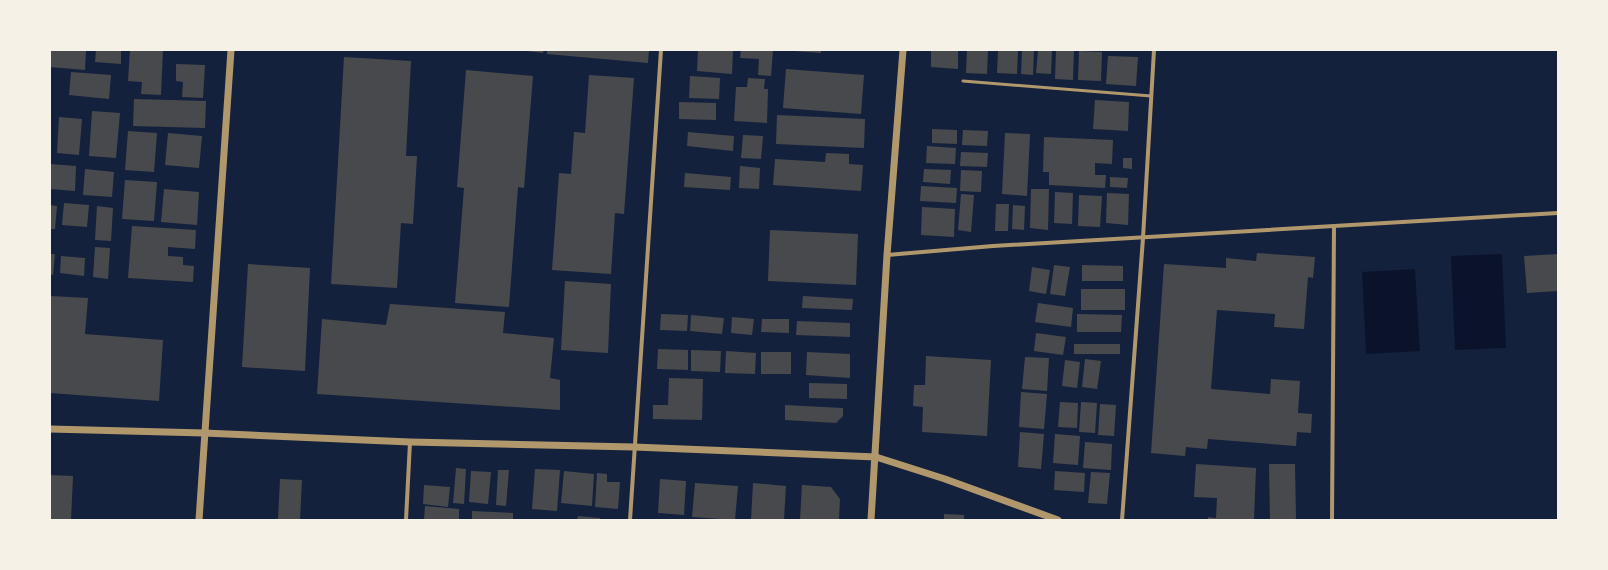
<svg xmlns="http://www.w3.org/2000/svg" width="1608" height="570" font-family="Lora,serif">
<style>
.water{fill:#0b132b}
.building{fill:#48494c}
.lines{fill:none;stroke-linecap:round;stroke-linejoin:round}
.service{stroke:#b1986c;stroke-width:3}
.minor{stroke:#b1986c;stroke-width:4}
.tertiary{stroke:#b1986c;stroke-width:7}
</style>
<rect width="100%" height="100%" fill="#14213d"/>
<g class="water">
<path d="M1502,254l4,94 -51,2 -4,-94z"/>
<path d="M1415,269l5,82 -54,3 -4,-82z"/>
</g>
<g class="building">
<path d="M50,50h36l-1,20 -35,-3z"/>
<path d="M96,50h25v14l-26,-2z"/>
<path d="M130,50h33l-2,45 -20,-1 1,-12 -14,-1z"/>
<path d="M519,50h25l-1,3z"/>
<path d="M547,50h102l-1,13 -101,-9z"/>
<path d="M698,50h35l-1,24 -35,-3z"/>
<path d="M741,50h32l-2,26 -13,-1 1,-16 -19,-1z"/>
<path d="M794,50h27v3l-27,-2z"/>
<path d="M931,50h27v19l-27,-2z"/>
<path d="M967,50h21l-1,24 -21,-1z"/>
<path d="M998,50h20l-1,24 -20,-1z"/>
<path d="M1022,50h12l-1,25 -12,-1z"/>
<path d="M1038,50h14l-1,24 -15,-1z"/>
<path d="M1056,50h18l-1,30 -18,-1z"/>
<path d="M1079,51l23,1 -1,29 -23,-1z"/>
<path d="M1108,56l30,1 -2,29 -30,-2z"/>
<path d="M344,57l67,4 -5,95h11l-4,68 -12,-1 -4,65 -66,-4z"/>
<path d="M176,64l29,1 -2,33 -21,-1 1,-15 -7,-1z"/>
<path d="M786,69l78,6 -3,39 -78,-6z"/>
<path d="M466,70l67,6 -9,112 -6,-1 -9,120 -54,-4 9,-115 -7,-1z"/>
<path d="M71,72l40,3 -2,24 -40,-4z"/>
<path d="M589,75l45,3 -10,136 -9,-1 -4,61 -59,-4 7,-97 12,1 3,-42 11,1z"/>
<path d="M690,76l30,2 -1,21 -30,-1z"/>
<path d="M748,78l17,1 -1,10h4l-1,34 -33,-2 2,-34h11z"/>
<path d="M134,99l72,2 -1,27 -72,-2z"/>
<path d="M1095,100l34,2 -1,29 -35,-2z"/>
<path d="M679,102l37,1v17l-37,-1z"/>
<path d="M92,111l28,2 -4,45 -27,-2z"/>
<path d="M777,115l88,4 -1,29 -88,-4z"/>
<path d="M59,117l23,2 -3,36 -22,-2z"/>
<path d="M932,129l25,1v14l-25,-1z"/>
<path d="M963,130l25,1 -1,15 -25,-1z"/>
<path d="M128,131l29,2 -3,39 -29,-2z"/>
<path d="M688,132l46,4 -1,15 -46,-5z"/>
<path d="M168,133l34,3 -3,32 -34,-3z"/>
<path d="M1005,133l25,1 -3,62 -25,-2z"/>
<path d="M743,135l20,1 -2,23 -20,-1z"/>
<path d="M1044,137l69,3 -1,24 -17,-1v12h11l-1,13 -56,-3v-13h-6z"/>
<path d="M927,146l29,2 -1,16 -29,-1z"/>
<path d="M961,152l27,1 -1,14 -27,-1z"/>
<path d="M826,153l23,1v10l14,1 -2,26 -88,-6 2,-26 50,3z"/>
<path d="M1123,158h9v11l-9,-1z"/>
<path d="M50,164l26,2 -1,25 -25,-2z"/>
<path d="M740,166l20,2 -1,21 -20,-1z"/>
<path d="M85,169l29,3 -2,25 -29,-2z"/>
<path d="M924,169l27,1 -1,14 -27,-2z"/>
<path d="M961,170l21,1 -1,21 -21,-1z"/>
<path d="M685,173l46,4 -1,13 -46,-3z"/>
<path d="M1110,177l18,1 -1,10 -17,-1z"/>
<path d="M125,180l32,2 -3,39 -32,-2z"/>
<path d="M921,186l36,2 -1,15 -36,-2z"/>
<path d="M164,189l35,3 -2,33 -36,-3z"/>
<path d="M1031,189h18l-1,41 -18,-2z"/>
<path d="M1055,192l18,1 -1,31 -18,-1z"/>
<path d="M1107,193l22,1 -1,31 -22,-2z"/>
<path d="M961,194l13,1 -3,37 -13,-2z"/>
<path d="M1079,195l23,1 -2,31 -22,-1z"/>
<path d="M64,203l25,2 -2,22 -25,-2z"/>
<path d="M996,204h13l-1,27h-13z"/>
<path d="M50,205l7,1 -2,23h-5z"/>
<path d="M1013,205l12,1 -1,24 -12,-1z"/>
<path d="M97,206l16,2 -2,33 -16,-1z"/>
<path d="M922,207l33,2 -1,28 -33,-2z"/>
<path d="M132,226l64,4 -1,19 -27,-2v9l15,1v8l11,1 -1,16 -65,-4z"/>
<path d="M770,230l88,4 -2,51 -88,-4z"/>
<path d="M95,247l15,1 -2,31 -15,-2z"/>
<path d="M1257,253l58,4 -2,21 -5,-1 -4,52 -30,-2 1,-13 -58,-4 -6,79 59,5 1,-15 29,2 -2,32 14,1 -1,19 -14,-1 -1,14 -88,-7 -1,10 -21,-2 -1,9 -34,-3 13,-189 62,4v-10l30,3z"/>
<path d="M50,254h5l-2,21 -3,-1z"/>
<path d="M1558,254v37l-31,2 -3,-37z"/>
<path d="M61,256l24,2 -1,18 -24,-3z"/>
<path d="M248,264l62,4 -5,103 -63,-4z"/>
<path d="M1054,265l16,2 -5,29 -15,-2z"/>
<path d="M1082,265l41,1v15h-41z"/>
<path d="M1032,267l18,3 -4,24 -17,-3z"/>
<path d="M565,281l46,3 -3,69 -47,-3z"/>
<rect x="1081" y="289" width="44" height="21"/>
<path d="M50,296l38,2 -3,36 78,6 -4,61 -109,-8z"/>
<path d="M803,296l50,3 -1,11 -50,-2z"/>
<path d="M1038,303l35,5 -2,19 -36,-5z"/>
<path d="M390,304l115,8 -2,21 51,5 -4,40 10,2v30l-243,-16 5,-75 64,6z"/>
<path d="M661,314l27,1 -1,16 -27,-1z"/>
<path d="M1077,314l45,1 -1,17h-44z"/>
<path d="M691,315l33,3 -2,16 -32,-3z"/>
<path d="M732,317l22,2 -2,16 -21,-2z"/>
<path d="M762,319h27v14l-28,-1z"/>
<path d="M797,321l53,2v14l-54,-2z"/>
<path d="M1036,333l30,4 -3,18 -29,-4z"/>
<rect x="1074" y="344" width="46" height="10"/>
<path d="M658,349l30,1v20l-31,-1z"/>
<path d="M691,350l30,1 -1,21 -29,-1z"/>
<path d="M726,351l30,2 -1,21 -30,-1z"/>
<rect x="761" y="352" width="30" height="22"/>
<path d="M807,352l43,2v24l-44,-3z"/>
<path d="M926,356l65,4 -4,76 -65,-4 1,-25 -10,-1 1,-21h11z"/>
<path d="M1025,357l24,1 -2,33 -25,-2z"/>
<path d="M1085,359l16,2 -4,28 -15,-2z"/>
<path d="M1065,360l15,2 -3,26 -15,-2z"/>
<path d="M669,378l34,1 -1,41 -49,-1v-14h15z"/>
<path d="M809,383l38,1v15l-38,-1z"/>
<path d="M1021,392l26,2 -3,35 -25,-2z"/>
<path d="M1060,402l18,1 -1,25 -19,-1z"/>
<path d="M1081,402l16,1 -2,30 -16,-1z"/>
<path d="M1100,404l16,1 -2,31 -16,-1z"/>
<path d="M785,405l58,3v8l-7,7 -51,-3z"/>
<path d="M1020,432l24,2 -3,35 -23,-2z"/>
<path d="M1055,434l25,2 -2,29 -25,-2z"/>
<path d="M1085,442l27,2 -1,26 -28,-2z"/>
<path d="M1196,464l60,4 -2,52h-46v-3l8,1 1,-20 -23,-1z"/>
<path d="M1269,464h26l1,56h-26z"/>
<path d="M456,468l10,1 -2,35 -11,-1z"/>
<path d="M535,469l25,1 -3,41 -25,-2z"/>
<path d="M498,470h11l-3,36 -10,-1z"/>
<path d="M471,471l20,1 -3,32 -19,-2z"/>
<path d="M564,471l30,3 -2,32 -31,-3z"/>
<path d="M1055,471l30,2 -1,19 -30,-2z"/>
<path d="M1091,472l19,1 -3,31 -19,-1z"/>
<path d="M597,473l10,1v8h13l-2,27 -23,-2z"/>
<path d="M50,475l23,1 -2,44h-21z"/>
<path d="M280,479l22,1 -2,40h-22z"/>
<path d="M660,479l26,2 -2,34 -26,-2z"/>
<path d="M695,483l43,3 -3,34 -43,-3z"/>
<path d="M753,483l33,3 -2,34h-33z"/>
<path d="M424,485l26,2 -2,20 -25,-3z"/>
<path d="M802,485l29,2 9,12 -1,21h-39z"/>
<path d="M425,506l34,3v11h-35z"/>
<path d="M472,511l41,2v7h-41z"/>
<path d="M944,514l20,1v5h-20z"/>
<path d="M578,516l22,2v2h-23z"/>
</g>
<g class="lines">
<path class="service" d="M963,81l188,15"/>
<g class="minor">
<path d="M887,255l106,-9 565,-33"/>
<path d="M406,520l4,-78"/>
<path d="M630,520l31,-470"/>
<path d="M1122,520l21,-282 11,-188"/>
<path d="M1332,520l2,-294"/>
</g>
<g class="tertiary">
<path d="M50,429l154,4 206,9 224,5 242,10 69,22 113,41"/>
<path d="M199,520l32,-470"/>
<path d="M871,520l16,-265 16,-205"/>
</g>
</g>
<rect width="1608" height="570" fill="none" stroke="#f6f1e7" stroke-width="102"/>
</svg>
